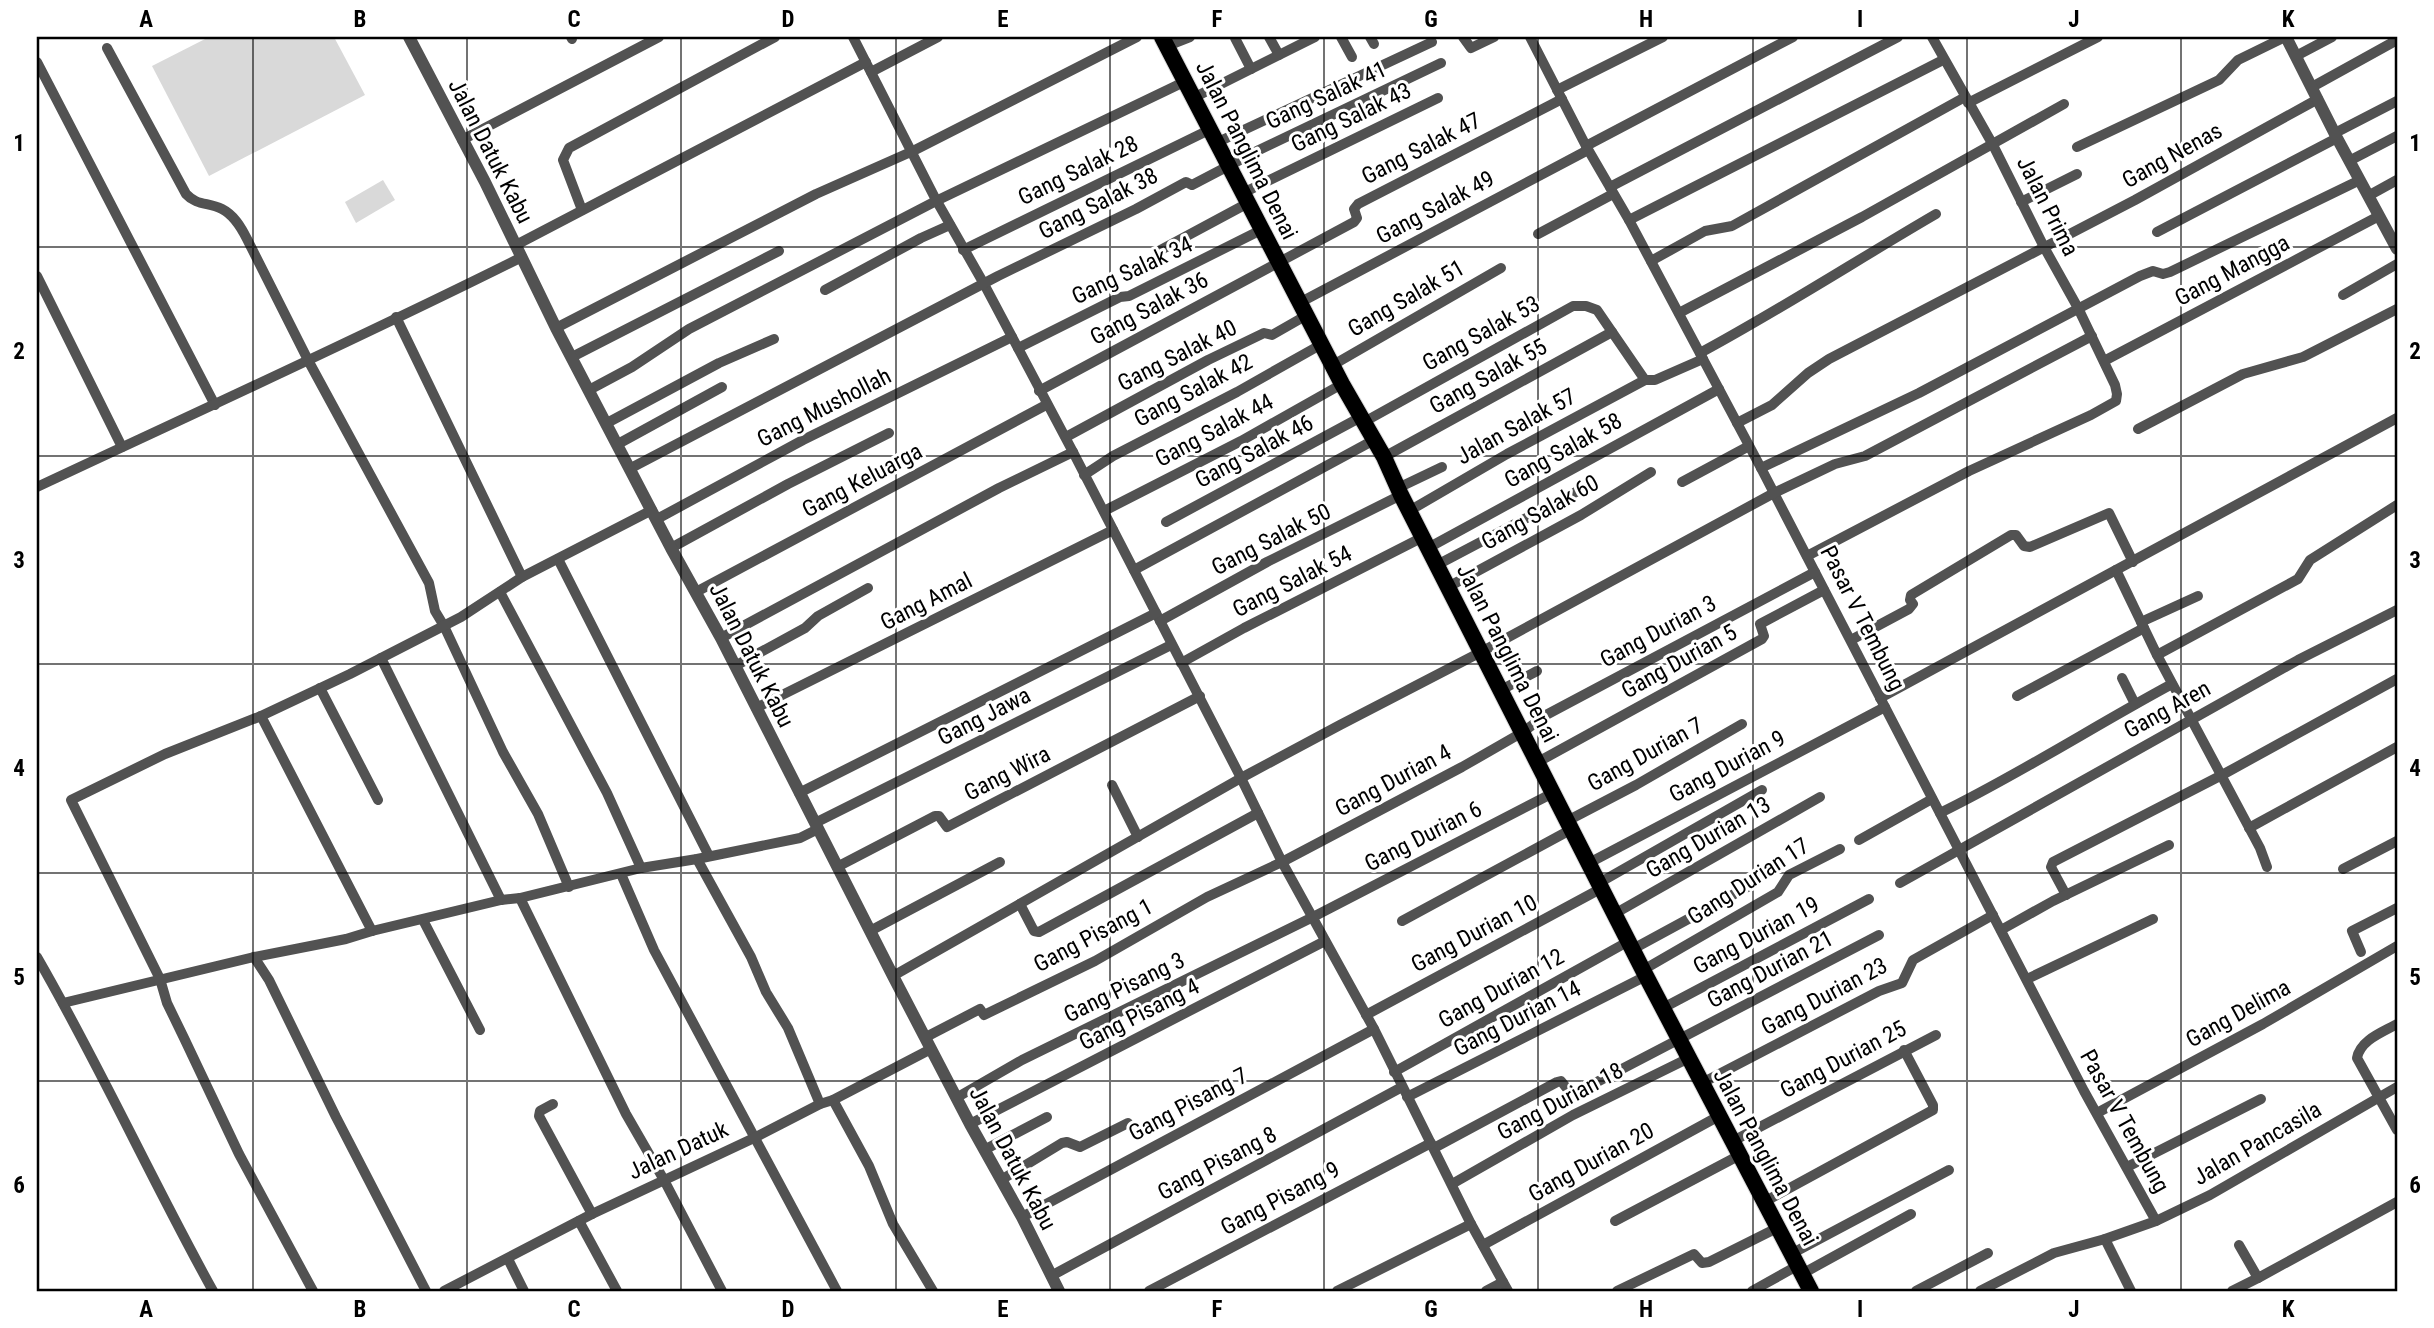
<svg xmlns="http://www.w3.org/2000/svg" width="2434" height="1328" font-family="'Roboto Condensed',sans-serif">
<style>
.pitch{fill:#d9d9d9}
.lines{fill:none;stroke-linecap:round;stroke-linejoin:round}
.primary-casing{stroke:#dbdbdb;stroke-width:18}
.minor{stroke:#525252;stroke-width:10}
.tertiary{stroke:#525252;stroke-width:12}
.primary{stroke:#000;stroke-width:16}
.grid{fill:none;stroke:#000;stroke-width:2;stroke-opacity:0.55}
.labels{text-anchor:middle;stroke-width:6;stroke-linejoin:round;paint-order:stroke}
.street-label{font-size:23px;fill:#000;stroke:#fff}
.neatline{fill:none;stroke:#000;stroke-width:2.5}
.grid-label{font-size:23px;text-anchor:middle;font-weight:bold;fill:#000}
</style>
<rect width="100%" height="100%" fill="#fff"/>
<g class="pitch">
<path d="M209,37h125l31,58 -156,81 -57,-110z"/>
<path d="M383,180l12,20 -39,23 -11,-21z"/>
</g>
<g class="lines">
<g class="primary-casing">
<path id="primary" d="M1162,37l180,347 42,73 17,38 245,481 165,315"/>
</g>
<g class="minor">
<path d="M571,37l1,2"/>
<path d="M853,37l82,161 49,86 89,168 168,326 41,84 92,167 97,195 37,67"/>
<path d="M1269,37l10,18"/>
<path d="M1341,37l11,20"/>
<path d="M1370,37l4,7"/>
<path d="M1463,37l8,11 23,-11"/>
<path d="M1530,37l56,109 43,74 132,248 323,623 72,130"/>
<path d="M1235,38l16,31"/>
<path d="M1167,46l23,-9"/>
<path d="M107,48l79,146c11,12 22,8 36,15 12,6 19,18 25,30l62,123 120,221 6,28 9,15 59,126 35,62 31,73"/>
<path d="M2296,56l36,-19"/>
<path d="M37,62l178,343"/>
<path d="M871,72l67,-35"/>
<path d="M2312,87l85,-47"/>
<path d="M1557,90l106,-53"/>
<path d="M1195,97l120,-60"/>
<path d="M1968,103l130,-66"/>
<path d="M2335,133l62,-32"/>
<path d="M462,140l197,-103"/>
<path d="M1218,142l214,-100"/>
<path d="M1586,146l207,-109"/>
<path d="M2077,147l142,-67 19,-20 47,-23"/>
<path d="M2349,161l48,-25"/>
<path d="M1610,187l288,-150"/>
<path d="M1245,192l193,-94"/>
<path d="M2368,196l29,-16"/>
<path d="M2021,202l56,-28"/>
<path d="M582,210l-19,-50 6,-12 206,-111"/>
<path d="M1629,220l314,-160"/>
<path d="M2157,232l180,-94"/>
<path d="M1538,234l75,-40"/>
<path d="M516,245l350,-183"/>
<path d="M963,250l248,-121"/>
<path d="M1157,252l93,-50"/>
<path d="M1651,261l54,-30 27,-5 233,-129"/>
<path d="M37,276l85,171"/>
<path d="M825,290l96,-52 29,-13"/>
<path d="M2343,295l54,-31"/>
<path d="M1301,302l287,-152"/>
<path d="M1679,313l183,-96 202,-113"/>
<path d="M396,317l126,260"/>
<path d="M556,328l260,-134 97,-43 224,-114"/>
<path d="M1018,348l102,-51 9,-1 134,-67"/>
<path d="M1700,353c80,-43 157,-93 236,-139"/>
<path d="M572,357l207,-106"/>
<path d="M2104,361l275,-145"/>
<path d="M1333,365l168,-97"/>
<path d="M589,390l43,-23 57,-38 247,-128 250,-120"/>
<path d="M1039,391l315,-169 3,-4 -3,-9 4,-5 204,-105"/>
<path d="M1364,422l209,-116h13l11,4 48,70h10l48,-21"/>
<path d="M607,423l112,-60 55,-24"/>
<path d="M1737,423l35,-18 36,-32 21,-14 306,-159 183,-101"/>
<path d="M2138,429l105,-55 60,-17 94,-48"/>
<path d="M1066,437l142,-77 56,-27 8,2 35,-20"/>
<path d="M618,444l104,-57"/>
<path d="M1384,457l228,-125"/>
<path d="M631,468l367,-192 138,-67 50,-27 6,3 67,-35 182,-87"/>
<path d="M1761,468l158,-75 221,-117 13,-5 10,3 7,-2 190,-92"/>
<path d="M1084,475l29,-19 124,-64 85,-48"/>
<path d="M1682,482l67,-36"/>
<path d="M37,487c162,-76 325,-150 485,-230"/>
<path d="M1398,488l44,-21"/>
<path d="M1104,511l137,-70 101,-57"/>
<path d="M1409,511l98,-57 138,-74"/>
<path d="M657,519l146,-79 209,-103"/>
<path d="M1166,522l195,-105"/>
<path d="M671,548l117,-64 101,-51"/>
<path d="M1428,548l291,-159"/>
<path d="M1807,556l162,-85 122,-56 25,-14 1,-7 -2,-9 -37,-77 -34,-61 -51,-102 -61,-108"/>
<path d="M558,559l151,297"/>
<path d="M1437,565l156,-82"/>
<path d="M1134,570l240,-130"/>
<path d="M1448,587l133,-72 70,-43"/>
<path d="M500,592l107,201 34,75"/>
<path d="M696,592l350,-187"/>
<path d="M1160,621l107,-59 134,-67"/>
<path d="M2141,622l57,-26"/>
<path d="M721,638l278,-150 74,-36"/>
<path d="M1851,640l58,-31 4,-5 -3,-4 1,-5 100,-60h5l8,11 6,1 79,-34 24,49"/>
<path d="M2157,655l141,-76 12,-19 87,-55"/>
<path d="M381,658l120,242"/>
<path d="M1181,663l63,-35 179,-91"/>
<path d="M735,666l70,-38 13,-12 50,-28"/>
<path d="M2122,678l13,26"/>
<path d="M320,688l58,112"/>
<path d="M1501,690l36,-19"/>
<path d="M2017,696l127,-68"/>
<path d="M1880,698l236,-128"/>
<path d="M756,708l357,-178"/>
<path d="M261,716l-96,38 -94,46 89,179 7,24 17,35 55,116 74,137"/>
<path d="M1538,762l224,-123 2,-3 -4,-12 64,-34"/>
<path d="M1112,785l26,52"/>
<path d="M799,793l357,-180"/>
<path d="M1940,813c80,-39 154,-87 232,-129"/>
<path d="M1567,821l69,-36 106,-61"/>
<path d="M815,823l356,-178"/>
<path d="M2249,828l148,-81"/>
<path d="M1859,840l73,-41"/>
<path d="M697,859l54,98 15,35 22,36 32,76"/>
<path d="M1589,863l296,-156"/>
<path d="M837,867l98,-51h4l8,11 253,-131"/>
<path d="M2267,867l-7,-19 -103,-193 -41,-85 281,-152"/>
<path d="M2343,869l54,-28"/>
<path d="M621,874l33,76 183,341"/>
<path d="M1599,883l163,-93"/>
<path d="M1900,883l398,-223 99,-50"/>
<path d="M2066,895l-15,-28 2,-5 169,-87 175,-96"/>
<path d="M520,898l106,216 38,66 58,111"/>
<path d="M1020,904l14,27 5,1 219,-119"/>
<path d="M1616,913l204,-116"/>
<path d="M423,920l57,110"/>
<path d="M1402,921l170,-92"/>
<path d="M2001,930l52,-29 116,-56"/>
<path d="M372,931l-111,-215 89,-42 111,-57 61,-40 130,-67"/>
<path d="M870,931l130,-69"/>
<path d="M1633,949l116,-63"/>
<path d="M2361,952l-9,-21 45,-23"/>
<path d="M37,957c63,109 115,224 176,334"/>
<path d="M254,957l15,23 67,137 90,174"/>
<path d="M1643,970l135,-78 11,-17 51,-26"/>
<path d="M893,976l348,-198 99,-53 141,-73 293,-159 61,-29 30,-8 227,-120"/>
<path d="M2027,979l126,-60"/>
<path d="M63,1003l191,-46 92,-18 26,-8 129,-31 19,-2 121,-30 56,-9 103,-21 18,-9"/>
<path d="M1663,1008l206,-109"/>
<path d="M1366,1015l236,-127"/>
<path d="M2397,1024c-14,8 -37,16 -40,34l40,72"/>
<path d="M926,1037l54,-28 4,6 111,-54 112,-64 75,-35 180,-95 61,-35 23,-17 269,-143"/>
<path d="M1394,1072l235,-131"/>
<path d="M1702,1083l177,-92 23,-8 11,-23 80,-45"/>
<path d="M1407,1097l239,-121"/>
<path d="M956,1098l66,-38 291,-143 240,-124"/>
<path d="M833,1100l36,66 24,58 40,67"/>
<path d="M553,1104l-13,7 -1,5 53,98"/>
<path d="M2097,1113l166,-89 134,-78"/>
<path d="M970,1124l355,-183"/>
<path d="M1733,1141l203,-106"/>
<path d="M1434,1148l123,-66 4,-1 11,14 307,-160"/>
<path d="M984,1150l63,-33"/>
<path d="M2127,1167l134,-68"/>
<path d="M1001,1180l61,-37 5,-1 13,5 48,-24"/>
<path d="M1452,1184l121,-69 116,-57"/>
<path d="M1764,1202l169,-92v-5l-29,-55"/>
<path d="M1022,1217l352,-188"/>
<path d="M579,1221l38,70"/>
<path d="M1615,1221l125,-66"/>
<path d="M2105,1239l26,52"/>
<path d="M1483,1245l236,-129"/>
<path d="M2239,1245l19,33 139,-76"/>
<path d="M1791,1254l158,-84"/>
<path d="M508,1259l16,32"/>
<path d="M1802,1274l109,-60"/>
<path d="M1051,1276l351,-189"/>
<path d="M444,1291l148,-77 162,-76 66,-34 13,-4 98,-51"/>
<path d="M1149,1291l282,-148"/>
<path d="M1337,1291l134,-67"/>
<path d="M1486,1291l17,-9"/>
<path d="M1617,1291l77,-37 8,9 7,-1 68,-34"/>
<path d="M1752,1291l45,-25"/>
<path d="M1916,1291l72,-38"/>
<path d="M1980,1291l74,-38 51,-14 51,-18 54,-26 187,-108"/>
<path d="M2232,1291l26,-13"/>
</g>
<g class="tertiary">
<path d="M409,37l76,145 71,146 115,220 50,90 172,338 77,148 52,93 37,74"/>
<path d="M2286,37l51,101 60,111"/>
</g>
<use href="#primary" class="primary"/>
</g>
<path class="grid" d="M253,37v1254M467,37v1254M681,37v1254M896,37v1254M1110,37v1254M1324,37v1254M1538,37v1254M1753,37v1254M1967,37v1254M2181,37v1254M37,247h2360M37,456h2360M37,664h2360M37,873h2360M37,1081h2360"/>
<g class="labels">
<g class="street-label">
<text transform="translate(1326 95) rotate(-25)" y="8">Gang Salak 41</text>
<text transform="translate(1351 117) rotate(-26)" y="8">Gang Salak 43</text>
<text transform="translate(1421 148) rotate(-27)" y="8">Gang Salak 47</text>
<text transform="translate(1247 150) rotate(63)" y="8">Jalan Panglima Denai</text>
<text transform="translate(491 151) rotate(63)" y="8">Jalan Datuk Kabu</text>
<text transform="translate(2172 155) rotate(-29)" y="8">Gang Nenas</text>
<text transform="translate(1078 170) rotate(-26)" y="8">Gang Salak 28</text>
<text transform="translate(1098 203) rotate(-27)" y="8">Gang Salak 38</text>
<text transform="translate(2048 206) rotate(63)" y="8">Jalan Prima</text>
<text transform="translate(1435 207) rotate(-28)" y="8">Gang Salak 49</text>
<text transform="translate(1132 270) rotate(-25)" y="8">Gang Salak 34</text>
<text transform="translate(2232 270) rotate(-28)" y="8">Gang Mangga</text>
<text transform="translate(1406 298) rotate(-30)" y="8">Gang Salak 51</text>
<text transform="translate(1149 308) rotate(-28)" y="8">Gang Salak 36</text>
<text transform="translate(1481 333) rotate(-29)" y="8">Gang Salak 53</text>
<text transform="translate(1177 355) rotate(-27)" y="8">Gang Salak 40</text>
<text transform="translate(1488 376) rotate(-29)" y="8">Gang Salak 55</text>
<text transform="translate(1193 390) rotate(-28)" y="8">Gang Salak 42</text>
<text transform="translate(824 407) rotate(-27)" y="8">Gang Mushollah</text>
<text transform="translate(1516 426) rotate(-29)" y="8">Jalan Salak 57</text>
<text transform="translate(1214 430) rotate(-28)" y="8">Gang Salak 44</text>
<text transform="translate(1563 450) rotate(-29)" y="8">Gang Salak 58</text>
<text transform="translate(1254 451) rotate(-28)" y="8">Gang Salak 46</text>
<text transform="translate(862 480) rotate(-28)" y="8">Gang Keluarga</text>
<text transform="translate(1540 512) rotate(-29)" y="8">Gang Salak 60</text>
<text transform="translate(1271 539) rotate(-27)" y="8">Gang Salak 50</text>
<text transform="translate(1292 581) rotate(-27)" y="8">Gang Salak 54</text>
<text transform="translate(926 601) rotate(-27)" y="8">Gang Amal</text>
<text transform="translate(1863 618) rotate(63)" y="8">Pasar V Tembung</text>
<text transform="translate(1658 631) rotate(-28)" y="8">Gang Durian 3</text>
<text transform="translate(1508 653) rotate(63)" y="8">Jalan Panglima Denai</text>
<text transform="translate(752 655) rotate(63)" y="8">Jalan Datuk Kabu</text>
<text transform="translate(1679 661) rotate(-29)" y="8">Gang Durian 5</text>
<text transform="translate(2167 709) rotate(-29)" y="8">Gang Aren</text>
<text transform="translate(984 716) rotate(-27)" y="8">Gang Jawa</text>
<text transform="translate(1645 754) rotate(-29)" y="8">Gang Durian 7</text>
<text transform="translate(1727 766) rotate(-28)" y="8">Gang Durian 9</text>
<text transform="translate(1007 773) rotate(-27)" y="8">Gang Wira</text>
<text transform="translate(1393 780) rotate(-28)" y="8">Gang Durian 4</text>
<text transform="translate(1423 836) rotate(-27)" y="8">Gang Durian 6</text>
<text transform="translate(1708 837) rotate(-30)" y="8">Gang Durian 13</text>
<text transform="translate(1748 881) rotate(-33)" y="8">Gang Durian 17</text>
<text transform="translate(1474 933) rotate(-28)" y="8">Gang Durian 10</text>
<text transform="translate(1093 935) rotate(-28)" y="8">Gang Pisang 1</text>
<text transform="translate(1756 935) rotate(-28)" y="8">Gang Durian 19</text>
<text transform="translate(1770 969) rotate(-28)" y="8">Gang Durian 21</text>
<text transform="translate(1124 987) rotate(-26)" y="8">Gang Pisang 3</text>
<text transform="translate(1501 988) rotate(-29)" y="8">Gang Durian 12</text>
<text transform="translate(1824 996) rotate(-28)" y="8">Gang Durian 23</text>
<text transform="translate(2238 1013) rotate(-29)" y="8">Gang Delima</text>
<text transform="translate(1139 1014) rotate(-27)" y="8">Gang Pisang 4</text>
<text transform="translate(1517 1018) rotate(-27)" y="8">Gang Durian 14</text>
<text transform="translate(1843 1059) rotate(-28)" y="8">Gang Durian 25</text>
<text transform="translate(1560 1101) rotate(-28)" y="8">Gang Durian 18</text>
<text transform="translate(1188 1104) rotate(-28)" y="8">Gang Pisang 7</text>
<text transform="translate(2125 1121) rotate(61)" y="8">Pasar V Tembung</text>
<text transform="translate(2257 1143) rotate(-30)" y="8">Jalan Pancasila</text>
<text transform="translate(678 1150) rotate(-25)" y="8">Jalan Datuk</text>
<text transform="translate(1766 1157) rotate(62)" y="8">Jalan Panglima Denai</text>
<text transform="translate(1013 1158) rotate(62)" y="8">Jalan Datuk Kabu</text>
<text transform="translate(1591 1162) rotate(-29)" y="8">Gang Durian 20</text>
<text transform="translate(1217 1163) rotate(-28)" y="8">Gang Pisang 8</text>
<text transform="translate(1280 1198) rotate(-28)" y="8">Gang Pisang 9</text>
</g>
</g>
<rect width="2434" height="1328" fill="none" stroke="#ffffff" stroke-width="77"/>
<rect x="38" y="38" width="2358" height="1252" class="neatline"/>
<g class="grid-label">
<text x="146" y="27">A</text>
<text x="360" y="27">B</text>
<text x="574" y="27">C</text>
<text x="788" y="27">D</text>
<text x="1003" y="27">E</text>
<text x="1217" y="27">F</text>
<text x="1431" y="27">G</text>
<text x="1646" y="27">H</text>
<text x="1860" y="27">I</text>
<text x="2074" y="27">J</text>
<text x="2288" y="27">K</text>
<text x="19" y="151">1</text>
<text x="2415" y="151">1</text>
<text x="19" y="359">2</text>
<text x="2415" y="359">2</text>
<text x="19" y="568">3</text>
<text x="2415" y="568">3</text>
<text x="19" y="776">4</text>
<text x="2415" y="776">4</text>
<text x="19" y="985">5</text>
<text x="2415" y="985">5</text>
<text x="19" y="1193">6</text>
<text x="2415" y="1193">6</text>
<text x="146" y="1317">A</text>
<text x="360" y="1317">B</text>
<text x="574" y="1317">C</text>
<text x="788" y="1317">D</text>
<text x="1003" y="1317">E</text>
<text x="1217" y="1317">F</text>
<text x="1431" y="1317">G</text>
<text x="1646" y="1317">H</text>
<text x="1860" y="1317">I</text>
<text x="2074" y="1317">J</text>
<text x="2288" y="1317">K</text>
</g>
</svg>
